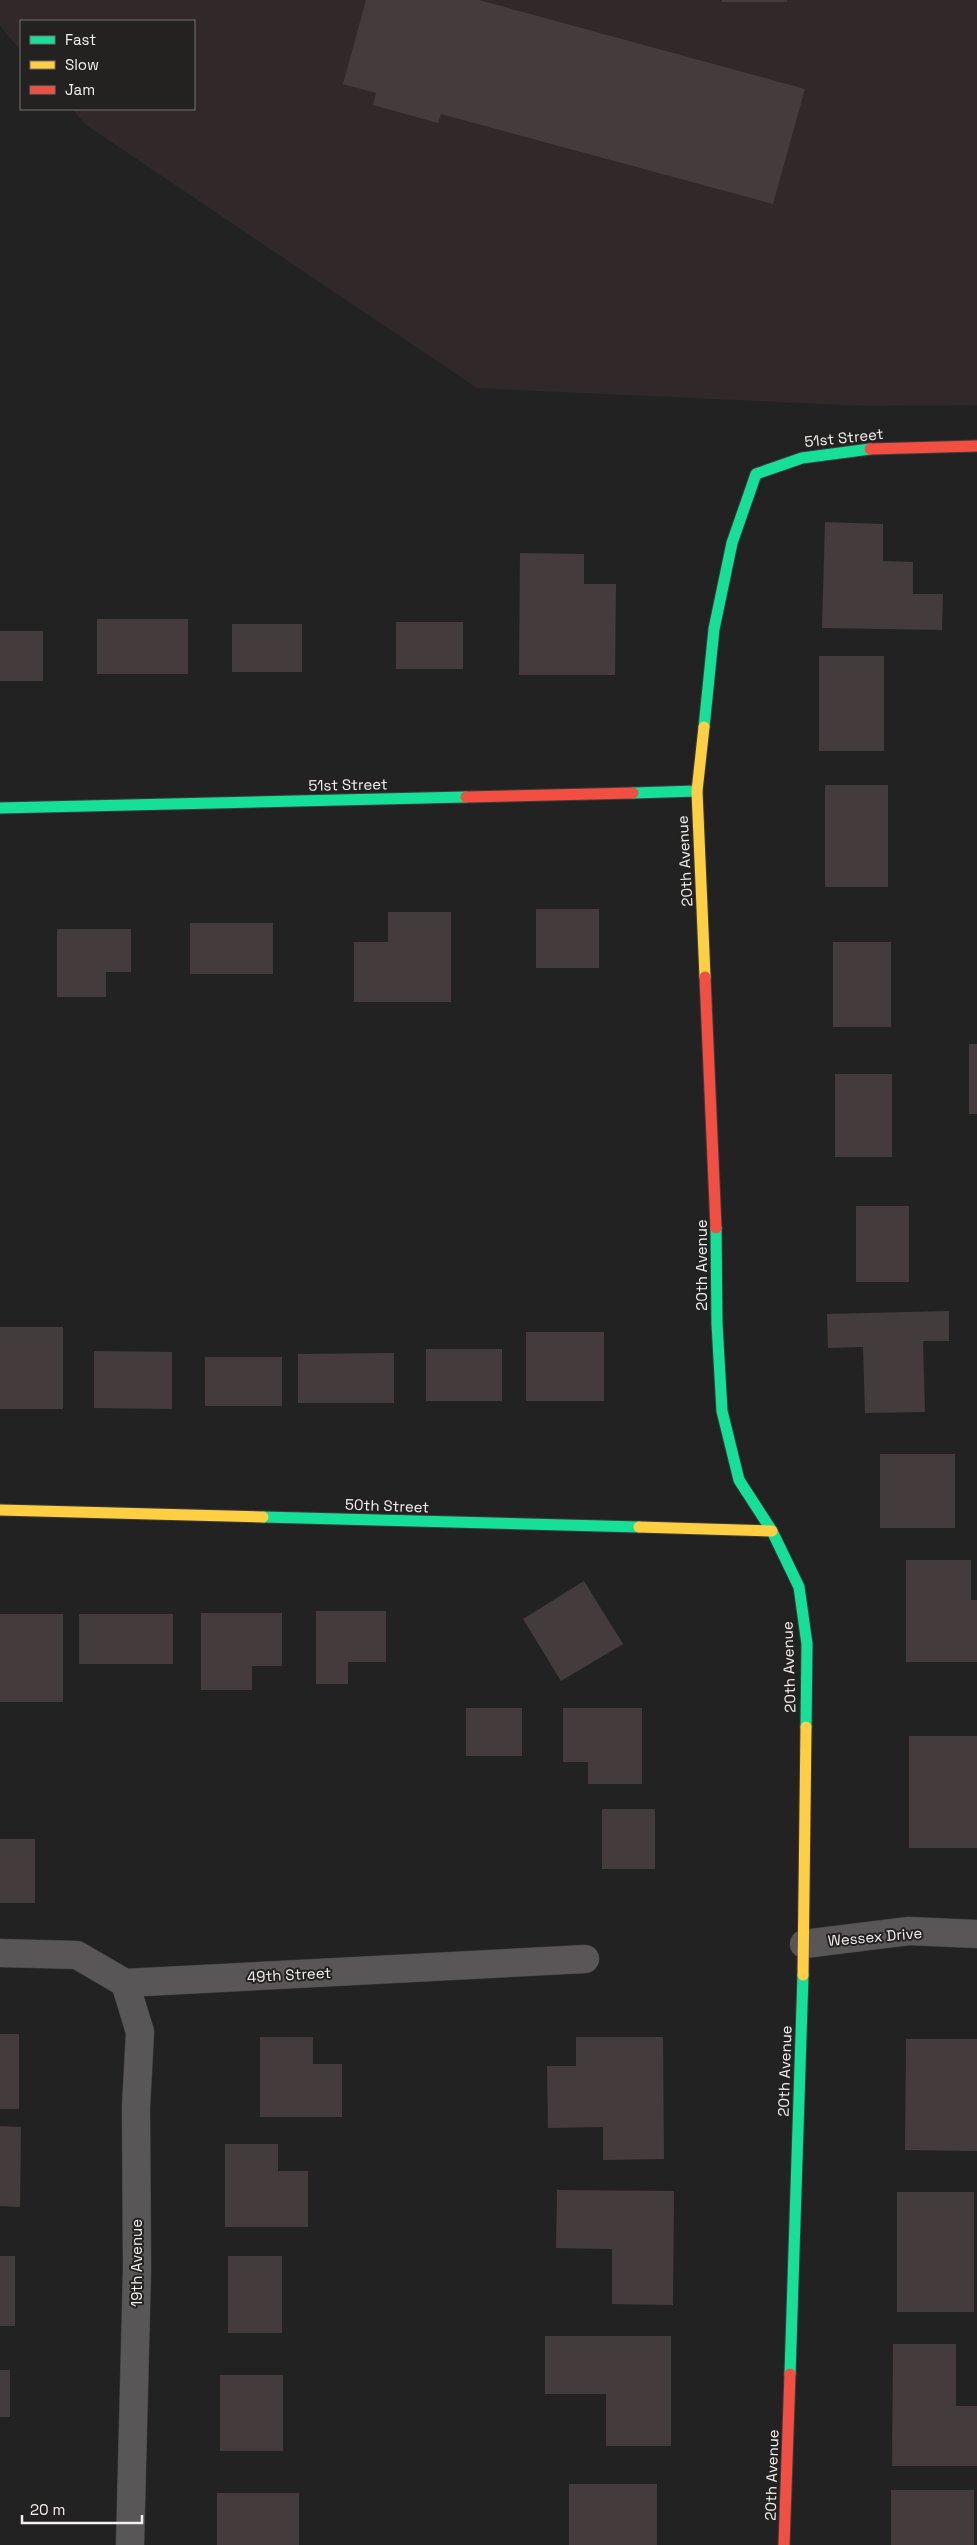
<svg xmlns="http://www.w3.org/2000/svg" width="977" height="2545" font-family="'Space Grotesk',sans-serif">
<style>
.built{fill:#312929}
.building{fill:#443b3c}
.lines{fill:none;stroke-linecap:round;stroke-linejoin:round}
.street-casing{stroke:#3e3d3d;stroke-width:29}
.fast-casing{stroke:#3e3d3d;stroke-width:13}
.slow-casing{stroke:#3e3d3d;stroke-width:13}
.jam-casing{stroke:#3e3d3d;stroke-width:13}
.street{stroke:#585657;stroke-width:28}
.fast{stroke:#16e098;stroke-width:11}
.slow{stroke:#ffcf43;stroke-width:11}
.jam{stroke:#f24e42;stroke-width:11}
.labels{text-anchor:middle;stroke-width:4;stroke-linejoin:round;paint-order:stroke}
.street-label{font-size:15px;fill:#f2f0f1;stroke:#242121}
</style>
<rect width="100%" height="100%" fill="#232222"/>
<path class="built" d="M0,0h977v405l-111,1 -389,-18 -391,-263 -14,-16h122v-88h-173v30l-21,-25z"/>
<g class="building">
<path d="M366,0h113l326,89 -32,115 -332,-90 -3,9 -65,-18 3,-12 -33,-9z"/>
<rect x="722" y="0" width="65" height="2"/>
<path d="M825,522l58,2v37l30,1v32h30l-1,36 -120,-2z"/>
<path d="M520,553l64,1v30h32l-1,91h-96z"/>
<rect x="97" y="619" width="91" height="55"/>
<rect x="396" y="622" width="67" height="47"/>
<rect x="232" y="624" width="70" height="48"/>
<rect x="0" y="631" width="43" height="50"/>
<rect x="819" y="656" width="65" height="95"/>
<rect x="825" y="785" width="63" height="102"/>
<rect x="536" y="909" width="63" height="59"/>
<path d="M388,912h63v90h-97v-60h34z"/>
<rect x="190" y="923" width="83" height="51"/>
<path d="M57,929h74v43h-25v25h-49z"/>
<rect x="833" y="942" width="58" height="85"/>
<rect x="969" y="1044" width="8" height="70"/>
<rect x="835" y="1074" width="57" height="83"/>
<rect x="856" y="1206" width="53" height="76"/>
<path d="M949,1311v30h-26l2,71 -60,1 -2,-66 -35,1 -1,-34z"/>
<rect x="0" y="1327" width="63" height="82"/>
<rect x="526" y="1332" width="78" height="69"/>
<rect x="426" y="1349" width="76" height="52"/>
<path d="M94,1351l78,1v57l-78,-1z"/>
<path d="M394,1353v50h-96v-49z"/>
<rect x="205" y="1357" width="77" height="49"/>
<rect x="880" y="1454" width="75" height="74"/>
<path d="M906,1560h65v40h6v62h-71z"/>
<path d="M584,1581l39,63 -62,37 -38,-62z"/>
<path d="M316,1611h70v51h-38v22h-32z"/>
<path d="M201,1613h81v53h-30v24h-51z"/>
<rect x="0" y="1614" width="63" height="88"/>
<rect x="79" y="1614" width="94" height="50"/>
<rect x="466" y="1708" width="56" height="48"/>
<path d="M563,1708h79v76h-54v-22h-25z"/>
<rect x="909" y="1736" width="68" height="112"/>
<rect x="602" y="1809" width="53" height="60"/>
<rect x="0" y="1839" width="35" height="64"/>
<rect x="0" y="2034" width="19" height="75"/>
<path d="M260,2037h53v27h29v53h-82z"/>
<path d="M576,2037h87l1,122 -61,1v-33l-55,1 -1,-62h29z"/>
<path d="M906,2039h71v112l-72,-1z"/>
<path d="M0,2126l21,1 -1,80 -20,-1z"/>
<path d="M225,2144h53v27h30v56h-83z"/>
<path d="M557,2190l117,1 -1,114 -61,-1v-55l-56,-1z"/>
<rect x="897" y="2192" width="77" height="120"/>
<rect x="0" y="2256" width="15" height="70"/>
<rect x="228" y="2256" width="54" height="77"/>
<path d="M545,2336h126v110h-65v-52h-61z"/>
<path d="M893,2344h63v62h21v60h-85z"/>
<rect x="0" y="2370" width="10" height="47"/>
<rect x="220" y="2375" width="63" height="76"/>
<rect x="569" y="2484" width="88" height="61"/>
<rect x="891" y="2490" width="83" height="55"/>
<rect x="217" y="2493" width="82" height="52"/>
</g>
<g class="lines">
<g class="street-casing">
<g id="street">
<path d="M804,1944l105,-13 68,3"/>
<path d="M0,1953l77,2 48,28 460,-24"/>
<path d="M125,1983l15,49 -4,75 1,163 -7,275"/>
</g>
</g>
<g class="fast-casing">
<g id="fast">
<path d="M704,727l10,-98 18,-86 24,-69 46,-16 68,-9"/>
<path d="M633,793l64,-2"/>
<path d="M0,808l466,-11"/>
<path d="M716,1228l1,96 5,87 17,69 33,51 27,56 8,57 -1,83"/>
<path d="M263,1517l376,10"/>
<path d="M790,2374l13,-399"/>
</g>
</g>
<g class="slow-casing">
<g id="slow">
<path d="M704,727l-7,64 8,186"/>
<path d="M0,1510l263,7"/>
<path d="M639,1527l133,4"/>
<path d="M803,1975l3,-248"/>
</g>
</g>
<g class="jam-casing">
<g id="jam">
<path d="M870,449l107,-3"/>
<path d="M466,797l167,-4"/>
<path d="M705,977l11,251"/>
<path d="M784,2545l6,-171"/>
</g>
</g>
<use href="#street" class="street"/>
<use href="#fast" class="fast"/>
<use href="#slow" class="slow"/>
<use href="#jam" class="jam"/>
</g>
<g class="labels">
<g class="street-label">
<text transform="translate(844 438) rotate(-6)" y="5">51st Street</text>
<text transform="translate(348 785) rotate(-1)" y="5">51st Street</text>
<text transform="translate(685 861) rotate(-93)" y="5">20th Avenue</text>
<text transform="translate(702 1265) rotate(-90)" y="5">20th Avenue</text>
<text transform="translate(387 1506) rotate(2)" y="5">50th Street</text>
<text transform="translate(789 1667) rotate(-92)" y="5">20th Avenue</text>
<text transform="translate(875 1937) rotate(-5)" y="5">Wessex Drive</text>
<text transform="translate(289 1975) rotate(-3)" y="5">49th Street</text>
<text transform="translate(785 2071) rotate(-88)" y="5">20th Avenue</text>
<text transform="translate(137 2263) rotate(-90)" y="5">19th Avenue</text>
<text transform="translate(772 2475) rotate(-88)" y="5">20th Avenue</text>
</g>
</g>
<rect x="20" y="20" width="175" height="90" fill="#242121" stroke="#767474"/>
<rect x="30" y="36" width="25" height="8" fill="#16e098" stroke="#767474"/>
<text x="65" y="45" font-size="15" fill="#f2f0f1">Fast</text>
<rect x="30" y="61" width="25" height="8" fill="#ffcf43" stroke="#767474"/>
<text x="65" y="70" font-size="15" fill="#f2f0f1">Slow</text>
<rect x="30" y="86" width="25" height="8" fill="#f24e42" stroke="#767474"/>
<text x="65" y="95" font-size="15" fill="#f2f0f1">Jam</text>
<path d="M22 2515v8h120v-8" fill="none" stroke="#f2f0f1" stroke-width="2.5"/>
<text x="30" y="2515" font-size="15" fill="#f2f0f1" stroke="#242121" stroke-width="4" paint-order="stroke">20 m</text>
</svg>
